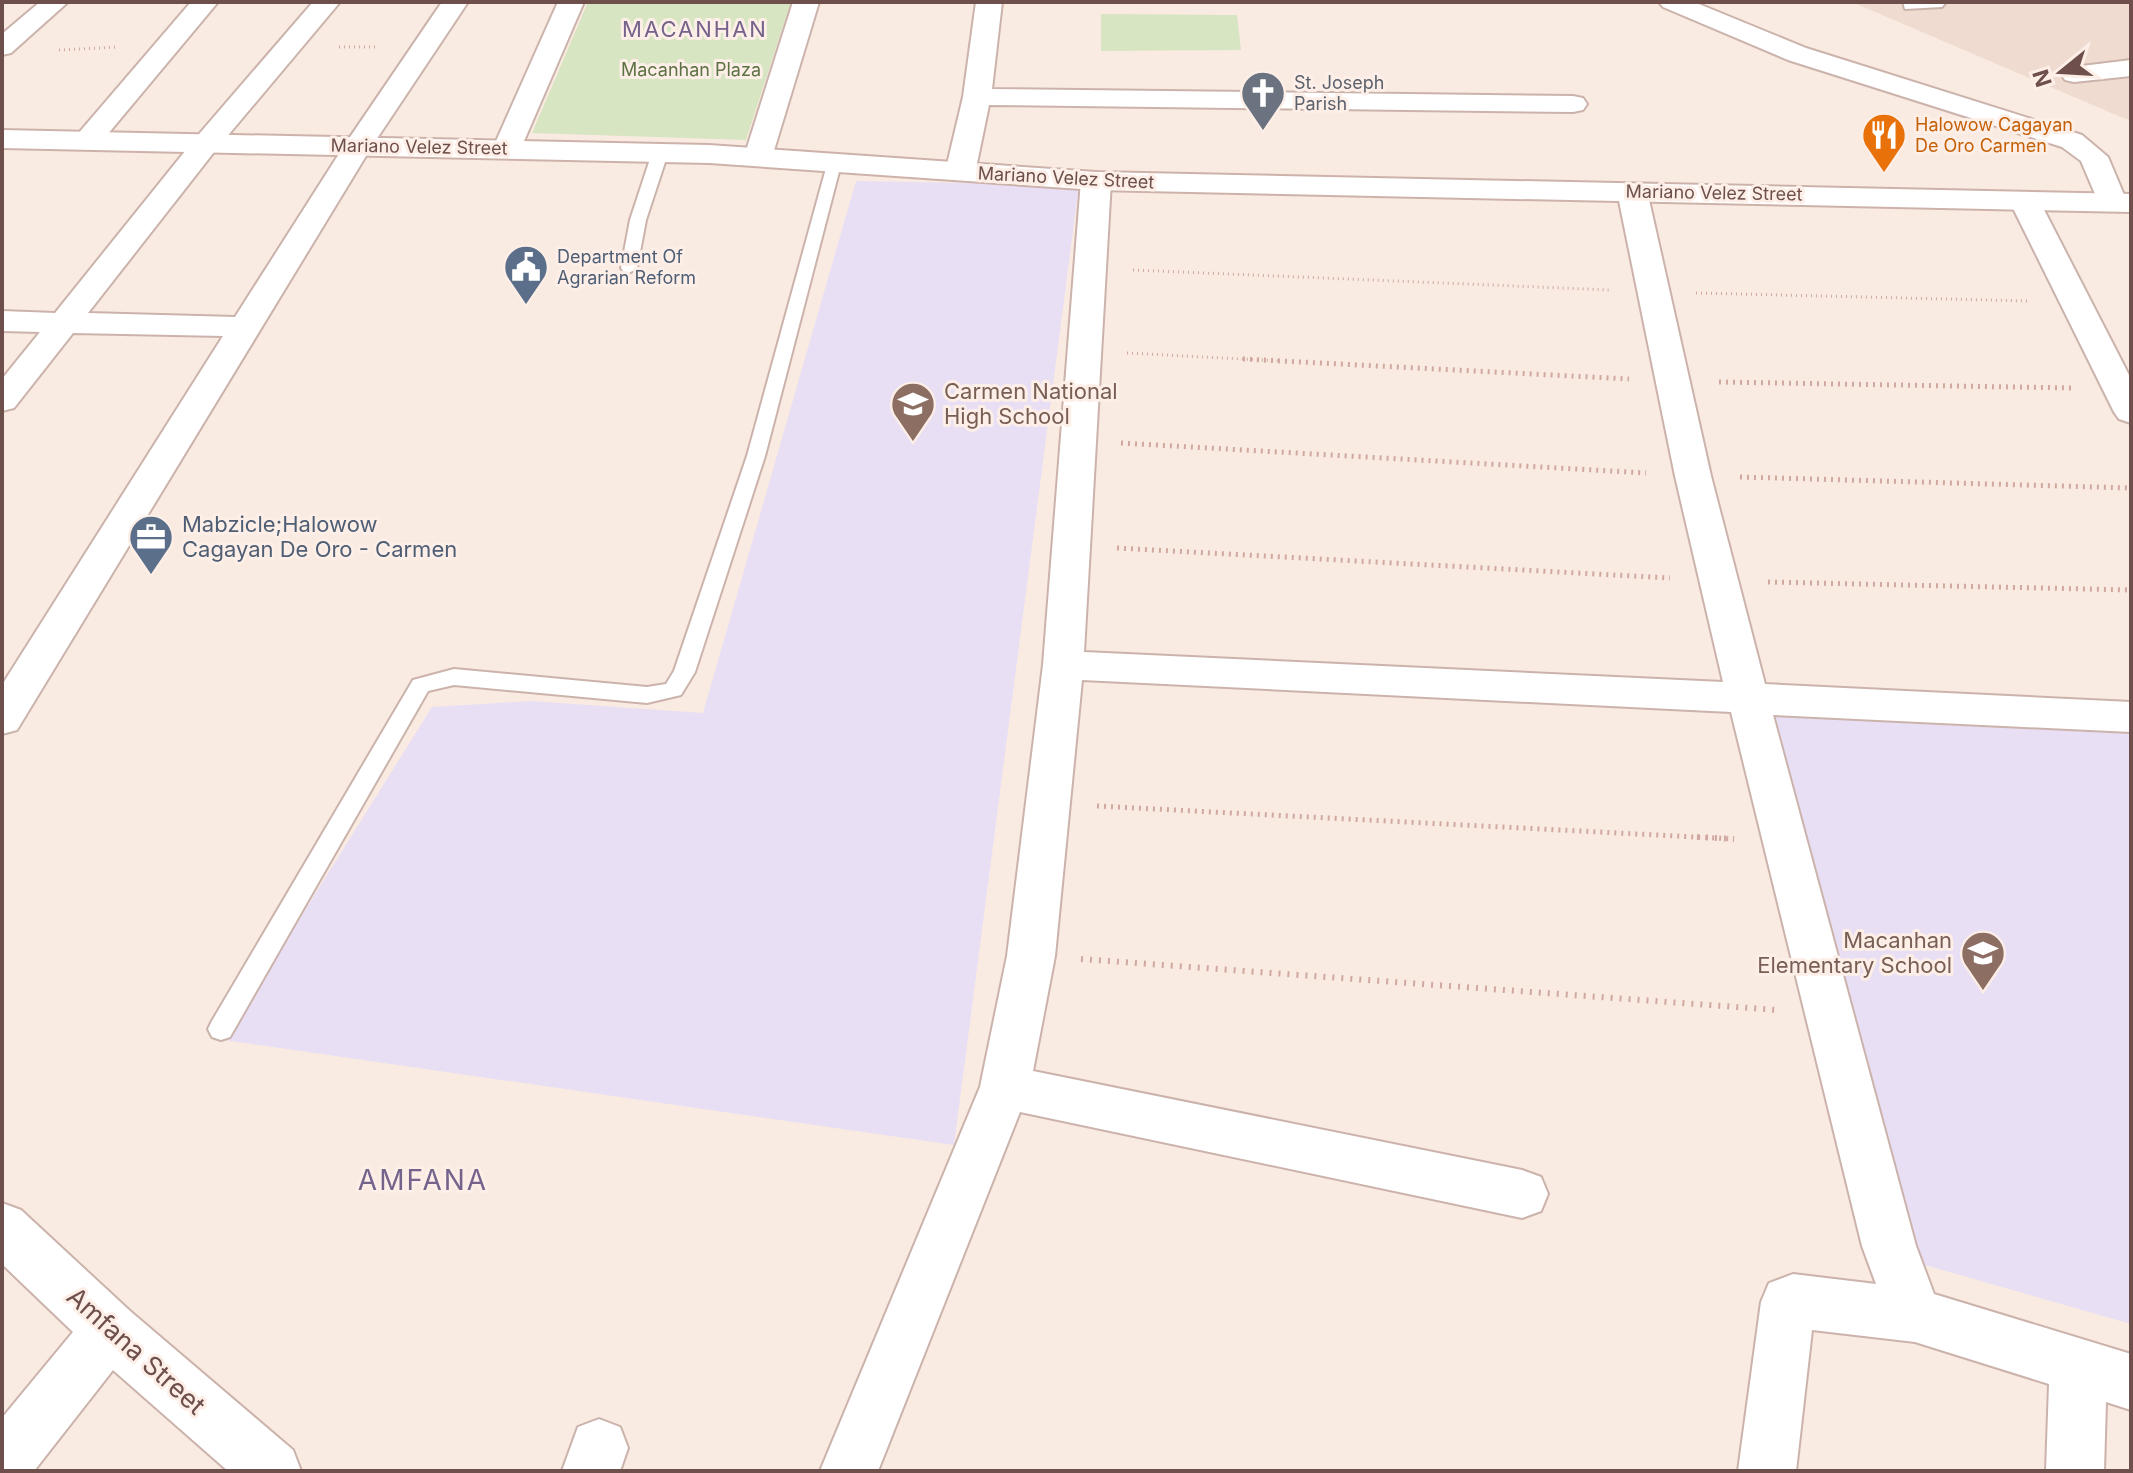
<svg xmlns="http://www.w3.org/2000/svg" width="2133" height="1473" font-family="Inter,sans-serif">
<style>
.residential{fill:#f0dbd1}
.education{fill:#e8dff5}
.green{fill:#d8e5c2}
.lines{fill:none;stroke-linecap:round;stroke-linejoin:round}
.lane-casing{stroke:#cbb3ac;stroke-width:4}
.street-casing{stroke:#cbb3ac;stroke-width:4}
.secondary-casing{stroke:#cdb2aa;stroke-width:4}
.path-far2{stroke:#d0a8a0;stroke-width:3;stroke-dasharray:1 4;stroke-linecap:butt}
.path-far1{stroke:#d0a8a0;stroke-width:5;stroke-dasharray:2 5;stroke-linecap:butt}
.path{stroke:#d0a8a0;stroke-width:6;stroke-dasharray:2 7;stroke-linecap:butt}
.lane{fill:#fff;fill-rule:evenodd}
.street{fill:#fff;fill-rule:evenodd}
.secondary{fill:#fff;fill-rule:evenodd}
.labels{text-anchor:middle;stroke-width:6;stroke-linejoin:round;paint-order:stroke}
.far-park-label{font-size:18px;fill:#5d7244;stroke:#fdefe7}
.far-worship-label{font-size:18px;fill:#5b616d;stroke:#fdefe7;text-anchor:start}
.far-food-label{font-size:18px;fill:#c56008;stroke:#fdefe7;text-anchor:start}
.far-street-label{font-size:18px;fill:#6e4f4b;stroke:#fdefe7}
.far-service-label{font-size:18px;fill:#4e5e75;stroke:#fdefe7;text-anchor:start}
.far-quarter-label{font-size:22px;letter-spacing:2px;fill:#74638a;stroke:#fdefe7}
.education-label{font-size:22px;fill:#785e54;stroke:#fdefe7;text-anchor:start}
.service-label{font-size:22px;fill:#4e5e75;stroke:#fdefe7;text-anchor:start}
.near-street-label{font-size:26px;fill:#6e4f4b;stroke:#fdefe7}
.near-neighbourhood-label{font-size:28px;letter-spacing:2px;fill:#74638a;stroke:#fdefe7}
</style>
<rect width="100%" height="100%" fill="#f9ebe1"/>
<path class="residential" d="M1852,2h279v118l-8,-2z"/>
<g class="education">
<path d="M856,181l223,4 -125,960 -730,-105 208,-333 99,-6 172,12z"/>
<path d="M1769,707l362,21v596l-234,-67z"/>
</g>
<g class="green">
<path d="M588,2h203l-45,138 -214,-7z"/>
<path d="M1101,14l136,1 4,35 -140,1z"/>
</g>
<g class="lines">
<g class="lane-casing">
<g id="lane">
<path d="M660,148l8,5 -22,67 -9,48 -8,5 -6,-2 -2,-3 9,-48 22,-67z"/>
<path d="M828,161l13,3 -76,292 -70,216 -14,23 -34,8 -193,-18 -26,6 -198,346 -9,3 -9,-3 -4,-8 4,-8 201,-341 41,-11 193,18 19,-3 8,-13 73,-215z"/>
</g>
</g>
<g class="street-casing">
<g id="street">
<path d="M40,2h28l-57,51 -9,2v-21z"/>
<path d="M191,2h27l-121,145h-20l-4,-6 4,-6z"/>
<path d="M313,2h27l-126,150 -126,161 147,4 109,-171 98,-144h26l-96,144 -355,584 -15,4v-49l221,-349 -150,-3 -59,75 -12,3v-32l38,-47 -38,-1v-20l53,2 139,-173z"/>
<path d="M558,2h26l-63,146 -4,6h-20l-4,-6z"/>
<path d="M793,2h26l-47,155 -4,6h-20l-4,-6z"/>
<path d="M976,2h26l-10,87 581,7 10,2 4,6 -4,6 -10,2 -584,-7 -14,68 -5,6h-20l-5,-6 18,-76z"/>
<path d="M1659,2h35l112,46 276,87 26,22 19,45 -4,6h-22l-20,-47 -19,-14 -274,-87 -125,-53z"/>
<path d="M1903,2h43l-4,5 -37,2z"/>
<path d="M2131,60v16l-57,6 -9,-2 -4,-6 4,-6z"/>
<path d="M1096,172l10,3 5,6 -27,471 639,30 -48,-206 -58,-285 5,-6h20l5,6 64,285 54,208 366,18v30l-358,-17 143,531 18,48 197,60v56l-25,-8 -2,69h-58l3,-87 -134,-42 -103,-12 -16,141h-58l23,-169 8,-19 24,-9 83,10 -14,-38 -131,-534 -649,-32 -27,276 -22,115 489,99 19,7 7,17 -7,17 -19,7 -502,-106 -142,359h-58l160,-384 27,-131 36,-291 38,-484 5,-6z"/>
<path d="M2025,193l11,3 4,6 91,177v44l-12,-4 -5,-7 -104,-210 4,-6z"/>
<path d="M2,1203l19,7 109,101 163,139 8,21h-73l-115,-101 -79,101h-32v-53l71,-86 -71,-68z"/>
<path d="M599,1419l21,8 8,21 -8,23h-58l16,-44z"/>
</g>
</g>
<g class="secondary-casing">
<path id="secondary" d="M2,130l707,15 387,27 1035,22v18l-1035,-22 -387,-27 -707,-15z"/>
</g>
<g class="path-far2">
<path d="M339,47h38"/>
<path d="M59,50l58,-3"/>
<path d="M1133,270l477,20"/>
<path d="M1696,293l334,8"/>
<path d="M1127,353l154,8"/>
</g>
<g class="path-far1">
<path d="M1243,359l386,20"/>
<path d="M1719,382l354,6"/>
<path d="M1121,443l525,30"/>
<path d="M1740,477l391,11"/>
<path d="M1117,548l553,30"/>
<path d="M1768,582l363,8"/>
<path d="M1097,806l637,33"/>
</g>
<g class="path">
<path d="M1697,837l37,2"/>
<path d="M1081,959l696,51"/>
</g>
<use href="#lane" class="lane"/>
<use href="#street" class="street"/>
<use href="#secondary" class="secondary"/>
</g>
<defs>
<g id="church-pin" transform="scale(2.3)"><path d="M0 17L-7.5 6A9.5 9.5 0 1 1 7.5 6Z" fill="#6b7280" stroke="#fdefe7"/><path d="M-1.2-6h2.4v3.5h3.3v2.4h-3.3V6h-2.4V-.1h-3.3v-2.4h3.3Z" fill="#fff"/></g>
<g id="restaurant-pin" transform="scale(2.3)"><path d="M0 17L-7.5 6A9.5 9.5 0 1 1 7.5 6Z" fill="#e8710a" stroke="#fdefe7"/><path d="M-5-6h1v4h1v-4h1v4h1v-4h1v5L-1.5 .5V6h-2V.5L-5-1ZM5-6V6H3V1.5H1.5Q1.5-4 5-6Z" fill="#fff"/></g>
<g id="civic-pin" transform="scale(2.3)"><path d="M0 17L-7.5 6A9.5 9.5 0 1 1 7.5 6Z" fill="#5c6f8a" stroke="#fdefe7"/><path d="M-.6-6.5H3V-4.5H.6V-3L4-1V1h2V6H-6V1h2V-1L-.6-3ZM-1.2 2.5V6h2.4V2.5Z" fill="#fff"/></g>
<g id="school-pin" transform="scale(2.3)"><path d="M0 17L-7.5 6A9.5 9.5 0 1 1 7.5 6Z" fill="#8d6e63" stroke="#fdefe7"/><path d="M0-5L7-2L0 1L-7-2ZM-4 1L0 2.5L4 1V4Q0 6-4 4Z" fill="#fff"/></g>
<g id="office-pin" transform="scale(2.3)"><path d="M0 17L-7.5 6A9.5 9.5 0 1 1 7.5 6Z" fill="#5c6f8a" stroke="#fdefe7"/><path d="M-6-3h4V-5.5h4V-3h4V5H-6ZM-1-4.5V-3h2v-1.5ZM-6 0V1H6V0Z" fill="#fff"/></g>
</defs>
<g fill-rule="evenodd">
<use href="#church-pin" x="1263" y="93"/>
<use href="#restaurant-pin" x="1884" y="135"/>
<use href="#civic-pin" x="526" y="267"/>
<use href="#school-pin" x="913" y="404"/>
<use href="#office-pin" x="151" y="537"/>
<use href="#school-pin" x="1983" y="953"/>
</g>
<g class="labels">
<g class="far-park-label">
<text x="691" y="76">Macanhan Plaza</text>
</g>
<g class="far-worship-label">
<text x="1294" y="89">St. Joseph<tspan x="1294" dy="21">Parish</tspan></text>
</g>
<g class="far-food-label">
<text x="1915" y="131">Halowow Cagayan<tspan x="1915" dy="21">De Oro Carmen</tspan></text>
</g>
<g class="far-street-label">
<text transform="translate(419 147) rotate(1)" y="6">Mariano Velez Street</text>
<text transform="translate(1066 178) rotate(3)" y="6">Mariano Velez Street</text>
<text transform="translate(1714 193) rotate(1)" y="6">Mariano Velez Street</text>
</g>
<g class="far-service-label">
<text x="557" y="263">Department Of<tspan x="557" dy="21">Agrarian Reform</tspan></text>
</g>
<g class="far-quarter-label">
<text x="695" y="37">MACANHAN</text>
</g>
<g class="education-label">
<text x="944" y="399">Carmen National<tspan x="944" dy="25">High School</tspan></text>
<text x="1952" y="948" text-anchor="end">Macanhan<tspan x="1952" dy="25">Elementary School</tspan></text>
</g>
<g class="service-label">
<text x="182" y="532">Mabzicle;Halowow<tspan x="182" dy="25">Cagayan De Oro - Carmen</tspan></text>
</g>
<g class="near-street-label">
<text transform="translate(136 1351) rotate(42)" y="9">Amfana Street</text>
</g>
<g class="near-neighbourhood-label">
<text x="423" y="1190">AMFANA</text>
</g>
</g>
<rect width="2133" height="1473" fill="none" stroke="#6e4f4b" stroke-width="8"/>
<g transform="translate(2061 72) rotate(252)" stroke="#fdefe7" stroke-width="6" paint-order="stroke">
<path d="M0-6L14 30L0 20L-14 30Z" fill="#6e4f4b"/>
<text y="-12" font-size="22" font-weight="bold" text-anchor="middle" fill="#6e4f4b">N</text>
</g>
</svg>
